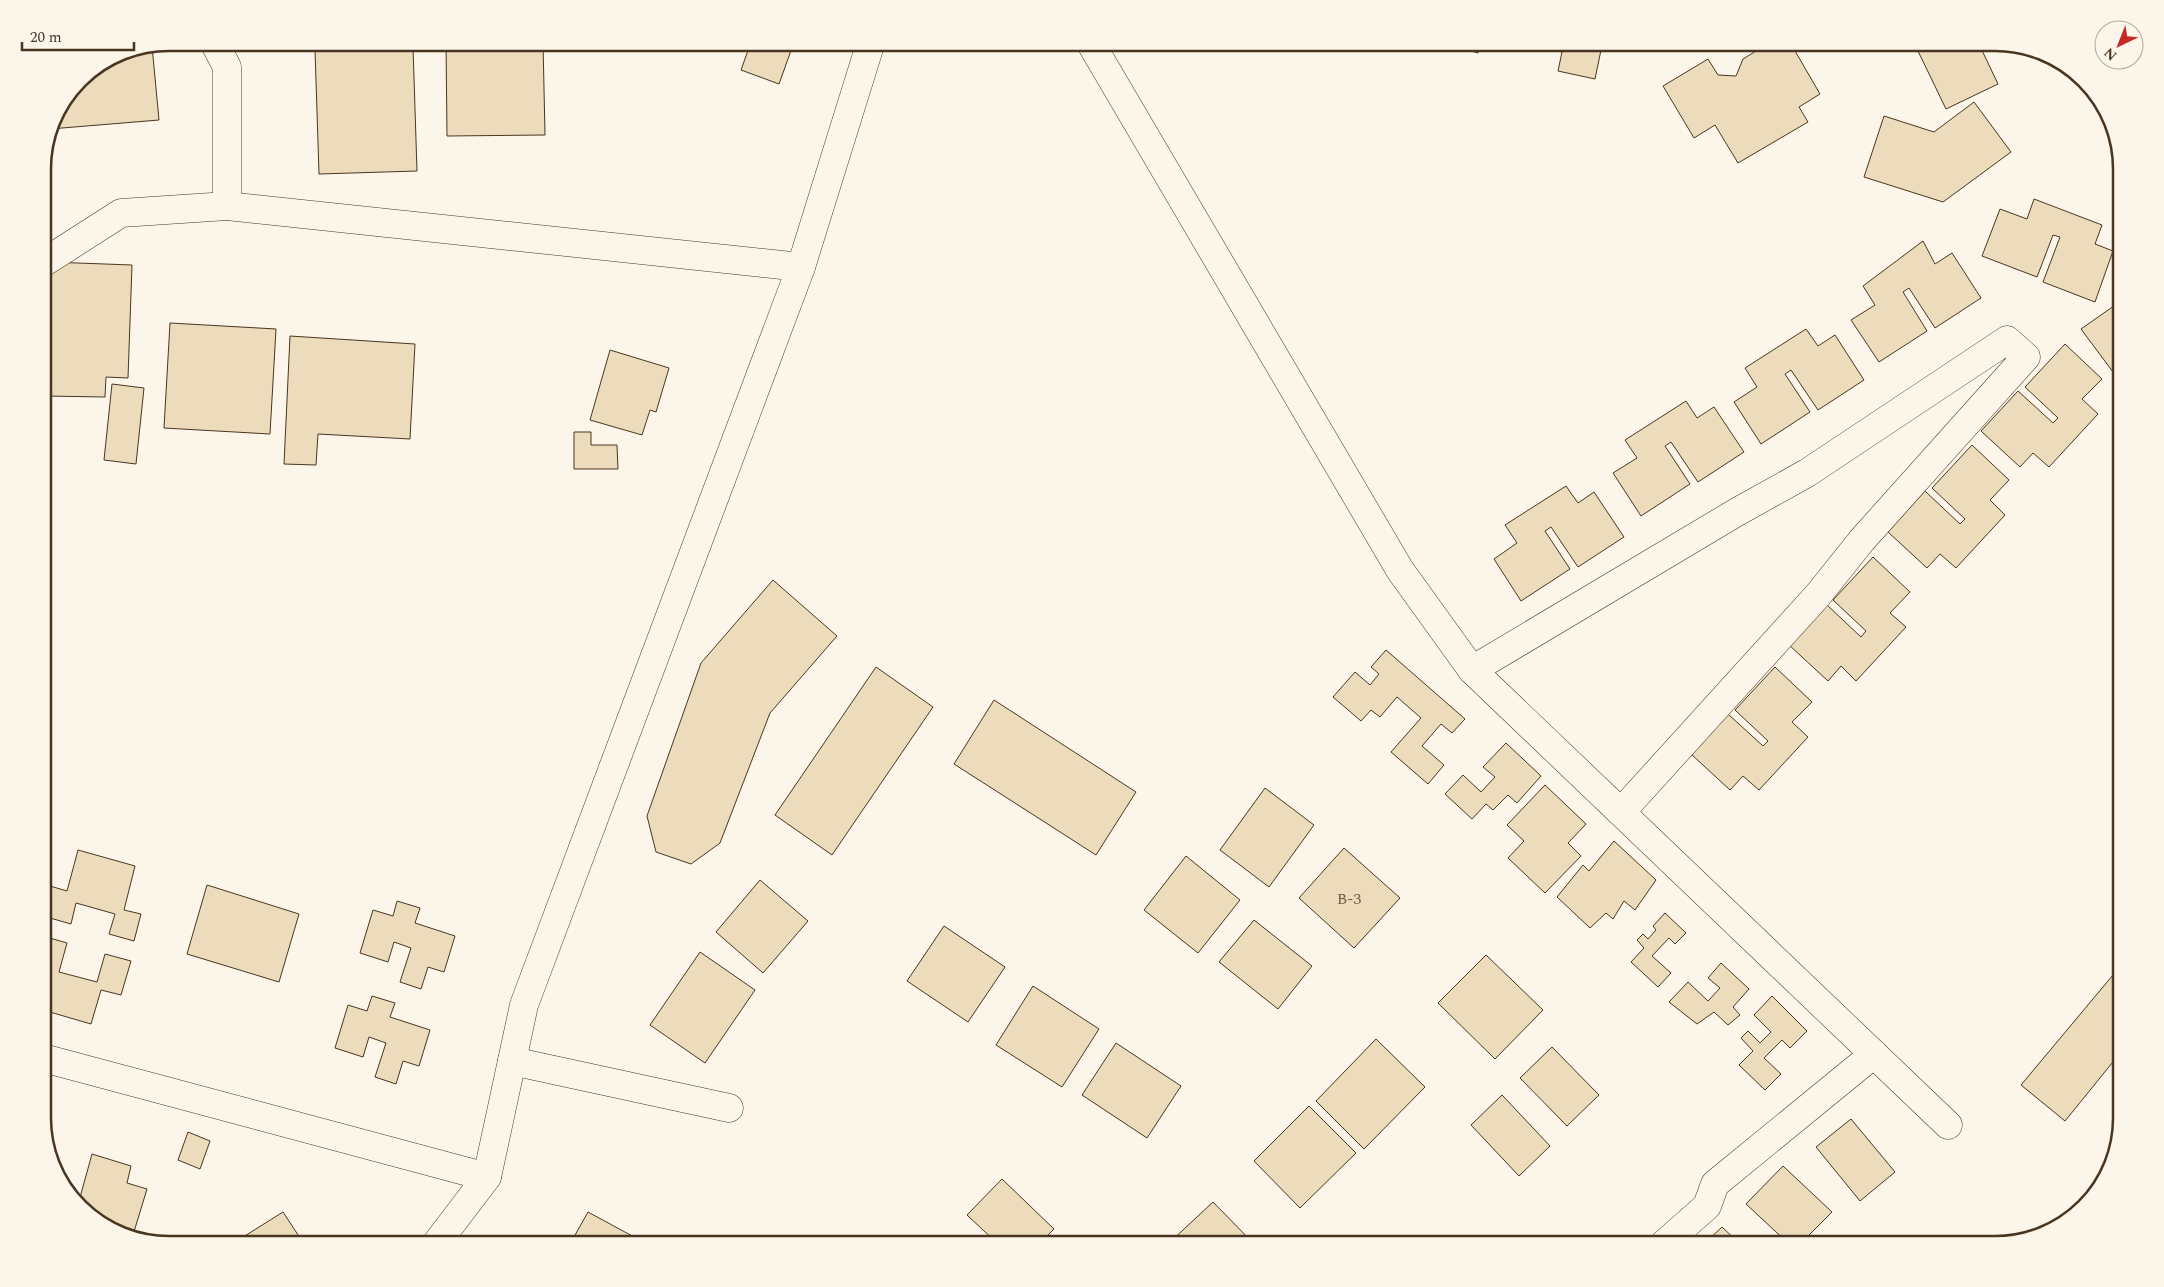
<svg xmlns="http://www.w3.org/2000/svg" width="2164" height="1287" font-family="Spectral,serif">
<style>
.building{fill:#ecdcbc;stroke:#4a3520}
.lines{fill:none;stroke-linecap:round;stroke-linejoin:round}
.minor-casing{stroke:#4a3520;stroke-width:29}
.minor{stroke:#fbf6e9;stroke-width:28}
.labels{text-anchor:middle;stroke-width:4;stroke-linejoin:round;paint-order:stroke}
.number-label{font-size:16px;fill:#725f47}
.rim{fill:none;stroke:#4a3520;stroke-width:2.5}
</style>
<rect width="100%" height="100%" fill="#fbf6e9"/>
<g class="building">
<path d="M446,42h97l2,93 -98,1z"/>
<path d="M751,42h43l-15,42 -38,-14z"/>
<path d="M1438,42h43l-3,11z"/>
<path d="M1536,42h57l-1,6 9,2 -6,29 -37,-8 4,-19 -26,-6z"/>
<path d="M1758,42h36l-3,2 29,50 -21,13 9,15 -70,41 -23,-38 -21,13 -31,-52 45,-27 10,16 18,1 7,-17 18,-11z"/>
<path d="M1871,42h107l20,42 -52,25 -29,-60z"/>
<path d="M152,46l7,74 -109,9 2,-8 28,-41 41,-28z"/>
<path d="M413,47l4,124 -98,3 -4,-124z"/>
<path d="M1974,102l37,50 -68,50 -79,-25 20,-61 50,16z"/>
<path d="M2034,199l68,26 -7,19 18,7 -18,51 -52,-20 17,-45 -7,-2 -16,42 -55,-21 18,-47 27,10z"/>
<path d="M1923,241l12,23 17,-11 29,45 -46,30 -26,-40 -6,4 24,39 -48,31 -28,-42 24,-15 -12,-19z"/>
<path d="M50,262l82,3 -4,113 -22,-1 -1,20 -60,-1z"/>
<path d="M2121,301v67l-8,4 -32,-43z"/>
<path d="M170,323l106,6 -6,105 -106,-6z"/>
<path d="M1806,329l12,17 17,-11 29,45 -46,30 -27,-40 -6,4 25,38 -49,32 -27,-42 23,-15 -12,-19z"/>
<path d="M290,336l125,8 -5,95 -92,-5 -2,31 -32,-1z"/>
<path d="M2065,344l37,35 -20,20 16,15 -49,53 -16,-14 -13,14 -39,-36 37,-40 35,32 5,-5 -33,-31z"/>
<path d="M610,350l59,18 -13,44 -6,-2 -8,25 -52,-15z"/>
<path d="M112,384l32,4 -8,76 -32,-4z"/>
<path d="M1686,401l11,17 17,-11 30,45 -46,30 -27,-40 -6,4 25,38 -49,32 -28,-43 24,-15 -12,-18z"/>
<path d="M574,432h17v13h26l1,24h-44z"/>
<path d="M1972,445l37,35 -19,20 15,15 -49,53 -16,-14 -13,14 -39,-36 37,-41 35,33 5,-5 -33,-31z"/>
<path d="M1566,486l12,17 16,-11 30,45 -46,30 -27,-40 -6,4 25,38 -49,32 -27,-42 23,-16 -12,-18z"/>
<path d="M1873,557l37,35 -20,21 16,14 -50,54 -15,-15 -13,15 -40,-37 38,-40 35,33 5,-6 -33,-31z"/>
<path d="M773,580l64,56 -67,77 -50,130 -29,21 -35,-12 -9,-36 54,-153z"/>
<path d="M1386,650l79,69 -13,14 -11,-9 -19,22 22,19 -16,19 -37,-32 30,-34 -24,-21 -17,20 -9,-7 -10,11 -28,-24 22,-25 15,13 9,-11 -8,-7z"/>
<path d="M876,667l57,40 -101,148 -57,-40z"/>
<path d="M1775,667l37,35 -20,20 16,15 -49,53 -16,-14 -13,14 -39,-36 37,-40 35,32 5,-5 -33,-31z"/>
<path d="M994,700l142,92 -40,63 -142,-91z"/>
<path d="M1506,743l35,33 -24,27 -9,-8 -15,15 -7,-6 -14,15 -27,-25 18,-19 18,17 14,-15 -12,-10z"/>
<path d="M1545,785l41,39 -18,19 13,13 -36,37 -37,-35 16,-17 -17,-16z"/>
<path d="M1265,788l49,37 -45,62 -49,-37z"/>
<path d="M1614,841l42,39 -21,30 -11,-9 -11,18 -7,-6 -16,15 -33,-31 26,-32 6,6z"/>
<path d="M1344,848l56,50 -46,50 -55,-50z"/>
<path d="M78,850l57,16 -11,44 17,4 -7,27 -25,-7 6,-20 -39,-11 -5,21 -28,-8 7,-30 17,5z"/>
<path d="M1186,856l54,44 -42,53 -54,-43z"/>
<path d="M760,880l48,41 -45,52 -47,-41z"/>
<path d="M207,885l92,29 -20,68 -92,-28z"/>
<path d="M397,901l23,7 -5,15 40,13 -11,36 -16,-5 -7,22 -21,-7 11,-34 -17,-6 -6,20 -28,-9 13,-43 20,6z"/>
<path d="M1665,913l21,20 -11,11 -6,-6 -17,18 19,17 -13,14 -27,-25 13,-14 -7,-8 6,-6 5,5 8,-9 -3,-4z"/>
<path d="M1254,920l58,46 -34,43 -59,-47z"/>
<path d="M944,926l61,41 -37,55 -61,-41z"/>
<path d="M43,936l24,7 -8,29 38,10 8,-28 26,7 -10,34 -20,-5 -10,34 -48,-14z"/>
<path d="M700,952l55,38 -50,73 -55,-38z"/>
<path d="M1486,955l57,55 -48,49 -57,-56z"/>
<path d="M1721,963l28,26 -16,18 7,8 -12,10 -14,-13 -17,12 -28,-22 19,-20 20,19 12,-13 -12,-10z"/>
<path d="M2113,975l8,8v69l-56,69 -44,-36z"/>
<path d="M1033,986l66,43 -37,58 -66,-42z"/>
<path d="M372,996l23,7 -5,14 40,13 -11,36 -16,-5 -7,23 -21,-7 11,-34 -17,-6 -6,20 -28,-9 13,-43 19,6z"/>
<path d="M1772,996l35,35 -17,17 -8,-8 -18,18 17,16 -16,16 -26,-25 14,-14 -12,-13 7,-7 12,12 11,-11 -17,-17z"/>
<path d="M1376,1039l49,48 -61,62 -48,-48z"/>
<path d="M1116,1043l65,43 -34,52 -65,-43z"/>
<path d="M1552,1047l47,48 -32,31 -47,-48z"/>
<path d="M1502,1095l48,51 -31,30 -48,-51z"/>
<path d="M1309,1106l47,47 -56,55 -46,-47z"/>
<path d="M1851,1119l44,53 -35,29 -44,-54z"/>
<path d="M188,1132l22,9 -10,28 -22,-9z"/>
<path d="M92,1154l39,12 -4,17 20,6 -14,46 -27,-8 -27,-26z"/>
<path d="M1783,1166l49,46 -32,32h-11l-43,-40z"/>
<path d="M1002,1179l52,50 -15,15h-41l-31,-29z"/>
<path d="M1213,1202l41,42h-86z"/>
<path d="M283,1212l21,32h-72z"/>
<path d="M588,1212l59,32h-77z"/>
<path d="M1722,1227l18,17h-36z"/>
</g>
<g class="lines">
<g class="minor-casing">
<g id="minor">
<path d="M214,42l13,25v139"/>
<path d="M1090,42l310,528 72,100 476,455"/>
<path d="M43,263l78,-50 106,-7 574,61"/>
<path d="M1472,670l265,-158 70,-39 200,-133 19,17 -164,183 -44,55 -197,217"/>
<path d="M43,1058l444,119"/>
<path d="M512,1061l217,47"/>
<path d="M436,1244l51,-67 37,-172 277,-738 70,-225"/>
<path d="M1664,1244l43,-38 8,-22 159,-130"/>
</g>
</g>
<use href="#minor" class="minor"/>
</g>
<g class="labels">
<g class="number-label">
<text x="1349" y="904">B-3</text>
</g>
</g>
<path d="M0 0H2164V1287H0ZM169 51H1995A118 118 0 0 1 2113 169V1118A118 118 0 0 1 1995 1236H169A118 118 0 0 1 51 1118V169A118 118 0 0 1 169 51Z" fill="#fbf6e9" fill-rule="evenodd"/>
<path class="rim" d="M169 51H1995A118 118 0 0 1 2113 169V1118A118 118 0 0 1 1995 1236H169A118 118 0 0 1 51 1118V169A118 118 0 0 1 169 51Z"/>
<g transform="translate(2119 45) rotate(223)"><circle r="24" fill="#fbf6e9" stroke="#b4a999"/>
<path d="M0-4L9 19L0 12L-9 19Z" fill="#c62828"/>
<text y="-8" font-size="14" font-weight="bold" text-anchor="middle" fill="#4a3520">N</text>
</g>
<path d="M22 42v8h112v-8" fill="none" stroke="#4a3520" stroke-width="2.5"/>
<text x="30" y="42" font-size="15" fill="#4a3520" stroke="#fbf6e9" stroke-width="4" paint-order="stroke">20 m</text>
</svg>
